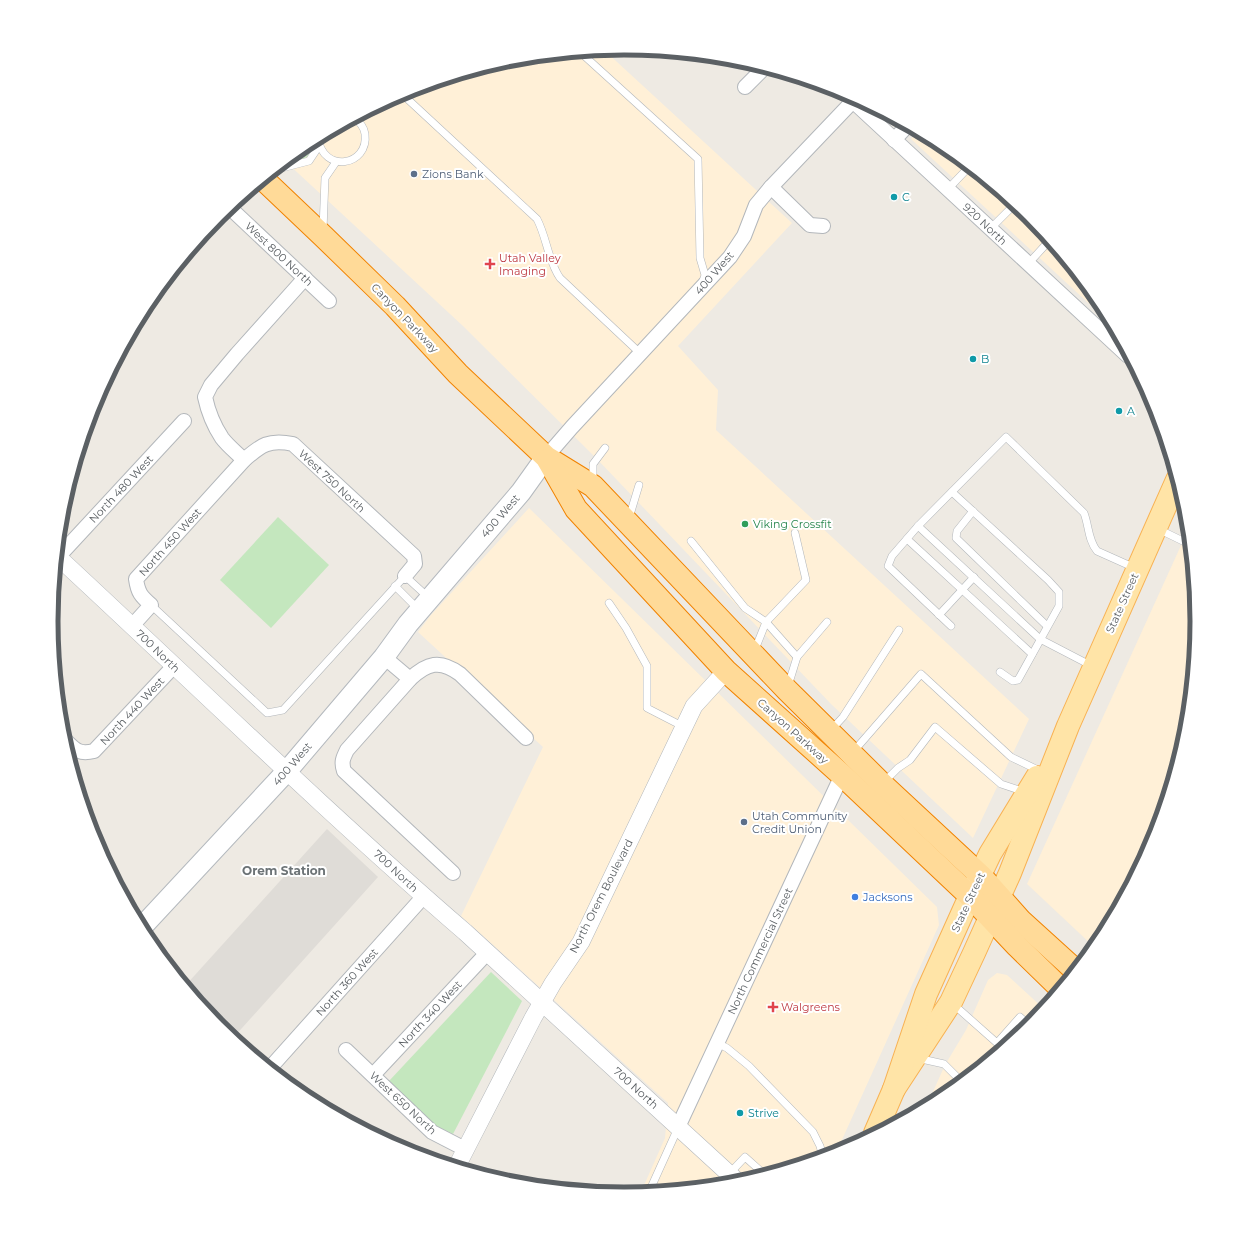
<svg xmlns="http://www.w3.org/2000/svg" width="1247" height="1242" font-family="Montserrat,sans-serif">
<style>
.commercial{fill:#fff0d7}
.industrial{fill:#dfdcd7}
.green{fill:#c4e7be}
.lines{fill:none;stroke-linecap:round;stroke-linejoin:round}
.service-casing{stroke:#b3b7bb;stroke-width:8}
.minor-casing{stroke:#b3b7bb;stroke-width:16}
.tertiary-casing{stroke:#b3b7bb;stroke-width:18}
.secondary-casing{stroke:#b4b9be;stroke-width:22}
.primary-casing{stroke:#f8b253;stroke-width:24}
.trunk-casing{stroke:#f18300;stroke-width:24}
.service{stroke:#fff;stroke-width:7}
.minor{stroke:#fff;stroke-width:14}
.tertiary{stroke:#fff;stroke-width:17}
.secondary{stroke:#fff;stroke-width:20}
.primary{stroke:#ffe4a7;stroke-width:22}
.trunk{stroke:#ffda98;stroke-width:22}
.service-dot{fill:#5c6f8a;stroke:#fff;stroke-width:1.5}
.culture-dot{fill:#0f9aa8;stroke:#fff;stroke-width:1.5}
.health-dot{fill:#e0444e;stroke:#fff;stroke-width:1.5}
.leisure-dot{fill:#2e9e5b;stroke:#fff;stroke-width:1.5}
.shop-dot{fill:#3f7fe0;stroke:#fff;stroke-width:1.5}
.labels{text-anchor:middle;stroke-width:4;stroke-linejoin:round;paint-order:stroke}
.service-label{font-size:11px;fill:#4e5e75;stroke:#fff;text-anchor:start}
.culture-label{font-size:11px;fill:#0d838f;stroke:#fff;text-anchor:start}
.street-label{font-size:11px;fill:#5b6064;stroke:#fff}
.health-label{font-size:11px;fill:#be3a42;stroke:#fff;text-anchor:start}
.leisure-label{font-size:11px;fill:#27864d;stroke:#fff;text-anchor:start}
.shop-label{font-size:11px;fill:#366cbe;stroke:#fff;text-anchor:start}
.neighbourhood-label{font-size:12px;font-weight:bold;fill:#6c7376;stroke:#fff}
.rim{fill:none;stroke:#5b6064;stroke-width:5}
</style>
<rect width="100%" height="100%" fill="#eeeae3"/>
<g class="commercial">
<path d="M604,50l188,173 -114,123 40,44 -2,40 313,289 -56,119 -142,-134 -235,-246 -133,-132 -178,-165 20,-17 99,-52 108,-33z"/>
<path d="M918,132l24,13 87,71 71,87 11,21 -200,-185z"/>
<path d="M529,508l408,399 2,18 -103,228 -101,30 -94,9 24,-54 3,-35 -207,-187 82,-169 -125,-115 13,-17z"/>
<path d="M1188,530l8,91 -11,112 -32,107 -53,100 -6,7 -67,-63z"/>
<path d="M997,973l10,2 36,33 -14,18 -87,72 -15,7 18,-40 21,-35 22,-50z"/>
</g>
<path class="industrial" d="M327,829l51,48 -145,161 -15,-12 -33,-40z"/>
<g class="green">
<path d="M310,142l3,8c-8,10 -14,13 -26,10z"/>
<path d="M278,517l51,48 -58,63 -51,-48z"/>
<path d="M491,972l31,29 -69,133 -21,-10 -43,-43z"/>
</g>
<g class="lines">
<g class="service-casing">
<g id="service">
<path d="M580,52l118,107 2,99 5,17 -3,9"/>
<path d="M401,93l136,126c10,19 11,42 23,59l81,76"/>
<path d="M318,138c5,36 51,28 47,-4 -1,-7 -5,-12 -11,-16"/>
<path d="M274,170l35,-9 10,-15"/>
<path d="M948,189l21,-22"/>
<path d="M990,229l25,-25"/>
<path d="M323,230l2,-52 11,-16"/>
<path d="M1028,264l21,-23"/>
<path d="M593,482v-18l12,-16"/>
<path d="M952,492l96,88 11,12v14l-41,74 -5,1 -13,-9"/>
<path d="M973,511l-16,20 -1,7 91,88"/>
<path d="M629,518l10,-33"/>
<path d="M918,526l-26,30 -4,10 63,60"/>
<path d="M1158,529l31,15"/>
<path d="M907,539l125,115"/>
<path d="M691,541l54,67 21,14 31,35 30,-35"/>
<path d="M395,586l24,24"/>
<path d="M609,603l17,25 21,38v42l37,19"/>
<path d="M151,605l116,108 16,-3 122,-134 24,22"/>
<path d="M939,615l35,-38"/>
<path d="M754,652l12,-30 40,-42 -11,-47"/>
<path d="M1092,666l-52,-27 -122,-113 88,-89 78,76c5,13 4,27 13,38l38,17"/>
<path d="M788,686l9,-29"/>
<path d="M831,730l12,-13 56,-87"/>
<path d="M853,752l68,-78 90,83 29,14"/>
<path d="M884,782l14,-14 12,-8 25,-33 66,57 24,8"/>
<path d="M953,1004l44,39 23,-26 9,8"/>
<path d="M717,1043l10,5 22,18 64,66 7,14 3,11"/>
<path d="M917,1058l27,6 17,17"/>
<path d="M722,1184l7,-10 16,-17 19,17"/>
<path d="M649,1192l29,-64"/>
</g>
</g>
<g class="minor-casing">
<g id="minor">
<path d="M745,87l19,-19"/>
<path d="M843,92l285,264"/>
<path d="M894,140l13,-14"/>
<path d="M771,187l39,38 13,1"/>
<path d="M229,207l100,94"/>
<path d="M546,457l26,-30 158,-170 14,-21 12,-31 15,-18 82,-86"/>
<path d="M244,460c-7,-7 -16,-14 -22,-22 -8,-12 -14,-27 -17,-41l6,-12 26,-31 68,-76"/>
<path d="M58,557l126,-136"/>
<path d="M132,626l19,-21c-10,-9 -13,-12 -15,-26l108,-119c17,-15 25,-21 49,-16l121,112 1,8 -10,12"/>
<path d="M384,657l26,22"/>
<path d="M64,739c11,10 14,16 30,12l80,-85"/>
<path d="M453,873l-109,-102c-3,-9 -1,-13 3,-21l63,-71c17,-16 30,-20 50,-5l66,64"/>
<path d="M346,1050l86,82 33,17"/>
<path d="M270,1068l154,-172"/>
<path d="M373,1075l114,-122"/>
<path d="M678,1127l164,-352"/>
</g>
</g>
<g class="tertiary-casing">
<g id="tertiary">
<path d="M57,556c136,126 268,255 408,376l273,250"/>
<path d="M457,1166l76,-148 20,-35 28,-41 113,-236 32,-35"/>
</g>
</g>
<g class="secondary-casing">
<path id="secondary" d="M141,928l146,-157 97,-114 24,-33 113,-132 25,-35"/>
</g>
<g class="primary-casing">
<g id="primary">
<path d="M894,1089l57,-87 23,-49 36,-80 58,-147 109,-246"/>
<path d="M875,1133l19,-44 32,-95 44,-98 20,-42 47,-77"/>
</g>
</g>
<g class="trunk-casing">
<g id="trunk">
<path d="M263,179l60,57 72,70 63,68 88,83 47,29 194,204 95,94 99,92 40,45 54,49"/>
<path d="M548,460l28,49 150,162 116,104 128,121 47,50 43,42"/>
</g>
</g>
<use href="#service" class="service"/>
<use href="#minor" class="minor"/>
<use href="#tertiary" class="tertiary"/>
<use href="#secondary" class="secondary"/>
<use href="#primary" class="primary"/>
<use href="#trunk" class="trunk"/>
</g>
<g class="service-dot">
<circle cx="414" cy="174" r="4"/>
<circle cx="744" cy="822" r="4"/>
</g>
<g class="culture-dot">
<circle cx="894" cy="197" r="4"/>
<circle cx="973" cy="359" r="4"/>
<circle cx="1119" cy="411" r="4"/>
<circle cx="740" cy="1113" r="4"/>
</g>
<g class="health-dot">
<path d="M488 258h4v4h4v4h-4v4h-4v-4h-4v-4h4z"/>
<path d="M771 1001h4v4h4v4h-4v4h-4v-4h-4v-4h4z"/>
</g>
<circle class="leisure-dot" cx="745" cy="524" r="4"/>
<circle class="shop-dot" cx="855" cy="897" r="4"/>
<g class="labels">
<g class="service-label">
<text x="422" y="178">Zions Bank</text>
<text x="752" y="820">Utah Community<tspan x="752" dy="13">Credit Union</tspan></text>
</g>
<g class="culture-label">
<text x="902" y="201">C</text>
<text x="981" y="363">B</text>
<text x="1127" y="415">A</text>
<text x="748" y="1117">Strive</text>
</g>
<g class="street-label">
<text transform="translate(985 224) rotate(43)" y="4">920 North</text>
<text transform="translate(279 254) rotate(43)" y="4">West 800 North</text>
<text transform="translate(714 273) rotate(-49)" y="4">400 West</text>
<text transform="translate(405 318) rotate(46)" y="4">Canyon Parkway</text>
<text transform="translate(332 481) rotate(43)" y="4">West 750 North</text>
<text transform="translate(121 489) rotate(-47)" y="4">North 480 West</text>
<text transform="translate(500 516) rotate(-49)" y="4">400 West</text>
<text transform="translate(170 542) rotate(-48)" y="4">North 450 West</text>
<text transform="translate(1122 603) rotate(-66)" y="4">State Street</text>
<text transform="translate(158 651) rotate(44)" y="4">700 North</text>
<text transform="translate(132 711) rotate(-47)" y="4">North 440 West</text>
<text transform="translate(793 731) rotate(42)" y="4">Canyon Parkway</text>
<text transform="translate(292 764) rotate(-49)" y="4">400 West</text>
<text transform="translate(396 871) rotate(43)" y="4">700 North</text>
<text transform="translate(601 896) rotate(-63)" y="4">North Orem Boulevard</text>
<text transform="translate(968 902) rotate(-65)" y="4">State Street</text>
<text transform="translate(760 951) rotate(-65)" y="4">North Commercial Street</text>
<text transform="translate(347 982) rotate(-48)" y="4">North 360 West</text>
<text transform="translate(430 1014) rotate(-47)" y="4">North 340 West</text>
<text transform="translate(636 1088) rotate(42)" y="4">700 North</text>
<text transform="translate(403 1103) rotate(43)" y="4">West 650 North</text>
</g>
<g class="health-label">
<text x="499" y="262">Utah Valley<tspan x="499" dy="13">Imaging</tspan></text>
<text x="781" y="1011">Walgreens</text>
</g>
<g class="leisure-label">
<text x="753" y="528">Viking Crossfit</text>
</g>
<g class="shop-label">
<text x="863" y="901">Jacksons</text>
</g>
<g class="neighbourhood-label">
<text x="284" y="875">Orem Station</text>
</g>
</g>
<path d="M0 0H1247V1242H0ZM58 621a566 566 0 1 1 1132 0a566 566 0 1 1-1132 0Z" fill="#fff" fill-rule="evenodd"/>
<path class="rim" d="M58 621a566 566 0 1 1 1132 0a566 566 0 1 1-1132 0Z"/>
</svg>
